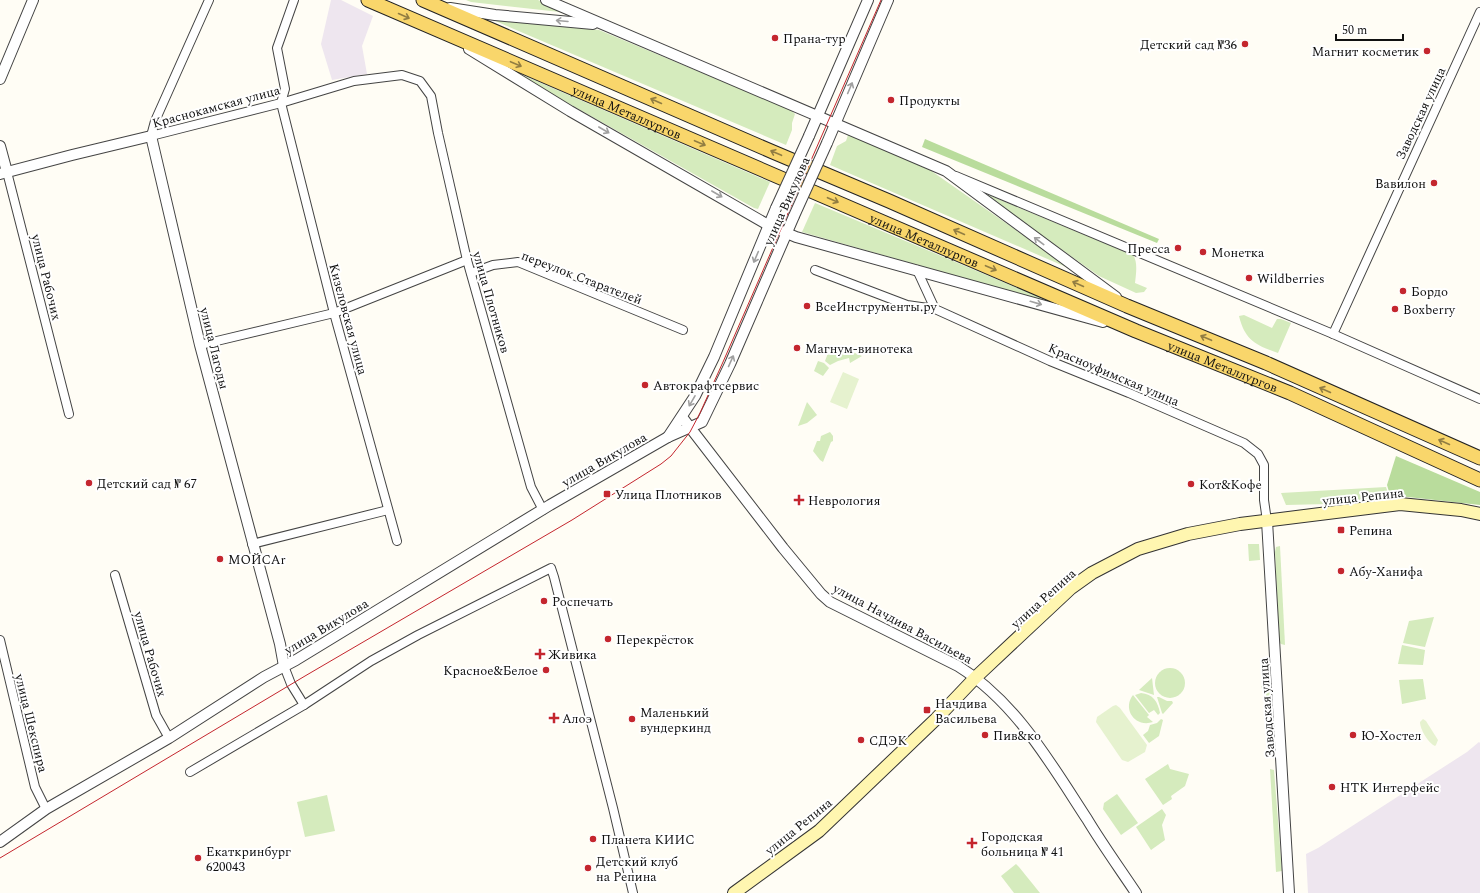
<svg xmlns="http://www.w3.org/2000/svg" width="1480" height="893" font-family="Spectral,serif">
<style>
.industrial{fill:#eee6ef}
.green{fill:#d5ebbd}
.forest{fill:#b9dc9c}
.pitch{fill:#e6f2cf}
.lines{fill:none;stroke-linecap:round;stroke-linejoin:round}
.minor-casing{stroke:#444;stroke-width:10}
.tertiary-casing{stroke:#444;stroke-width:12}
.secondary-casing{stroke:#333;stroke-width:14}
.primary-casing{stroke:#222;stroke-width:15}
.minor{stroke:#fff;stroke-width:8}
.tertiary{stroke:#fff;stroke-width:10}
.secondary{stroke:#fff6b0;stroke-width:12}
.primary{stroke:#f9d66b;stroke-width:13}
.tram{stroke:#c4262e;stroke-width:1}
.tertiary-bridge-casing{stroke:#444;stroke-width:12;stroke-linecap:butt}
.tertiary-bridge{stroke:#fff;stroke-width:10}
.oneway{stroke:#917d42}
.oneway2{stroke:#a0a0a0}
.poi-dot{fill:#c4262e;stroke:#fff;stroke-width:1.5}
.labels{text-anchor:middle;stroke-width:4;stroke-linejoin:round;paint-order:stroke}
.poi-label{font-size:13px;fill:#111;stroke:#fff;text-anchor:start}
.street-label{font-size:13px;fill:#111;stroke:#fff}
</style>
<rect width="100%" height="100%" fill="#fffdf5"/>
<g class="industrial">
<path d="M331,0h10l32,16 -11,30 5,28 -35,6 -11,-36z"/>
<path d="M1479,742l1,1v150h-172l-2,-39 12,-6 149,-96z"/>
</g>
<g class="green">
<path d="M466,0h72l31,13 -98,-11z"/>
<path d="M493,20l106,10 192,80 4,4 -3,9v7l-6,15z"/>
<path d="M506,68l264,114 -12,27 -4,-1z"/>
<path d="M848,135l6,1 76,34 143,100 -243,-105 7,-19 9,-5z"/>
<path d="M979,191l154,64c5,7 3,19 2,28l12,5 -3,4 -8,1 -37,-17z"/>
<path d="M815,203l243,102 -256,-73z"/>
<path d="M1244,315l28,13 5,-9h4l10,4 -13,30c-23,-8 -33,-13 -39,-37z"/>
<path d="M836,345l26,11 -12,7 -1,-5 -11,3 -8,4 -5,-4 5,-13z"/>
<path d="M818,361l6,2 5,5 -6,8 -9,-5z"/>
<path d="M807,402l10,13 -10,8 -9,3z"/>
<path d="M830,432l3,4v5l-2,1 -8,20 -3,-2 -7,-9 4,-10h3l1,-5z"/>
<path d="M1386,487l3,9 -61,8 -42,1 -5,-12z"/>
<path d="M1248,544h11l1,16 -11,1z"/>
<path d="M1280,546l5,99 -4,-1 -2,-2 -4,-90 1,-5z"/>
<path d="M1434,617l-9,30 -22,-4 6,-22z"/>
<path d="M1402,645l23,5 -2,15 -25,-1z"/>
<circle cx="1170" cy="683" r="15"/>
<path d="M1152,678l2,17 -15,-5z"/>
<path d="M1423,679l3,20 -24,5 -3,-24z"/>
<path d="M1269,685l3,60 -5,-1 -2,-48 -4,-10z"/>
<path d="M1141,693c12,1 17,9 19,20l-2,2 -4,-5 -5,3 -14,-18z"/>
<path d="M1133,695l16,20 -2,2 6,5c-18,6 -31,-13 -20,-27z"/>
<path d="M1157,697h2l8,4h5l1,2 -10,11 -1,-1z"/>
<path d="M1161,719l2,1 -4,16 -10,7 -6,-8 5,-4 2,-6 7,-2z"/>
<path d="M1168,764l2,5 19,5 -4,12 -14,10 1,3 -9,6 -18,-26z"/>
<path d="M1270,769l4,1 8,101 -6,1z"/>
<path d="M1117,794l21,29 -17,12 -18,-26 1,-6z"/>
<path d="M327,795l8,36 -30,6 -8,-35z"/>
<path d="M1162,809l4,6 -4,10 3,15 -14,10 -15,-23z"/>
<path d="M1016,864l3,3 21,26h-26l-13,-17z"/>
</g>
<g class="forest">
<path d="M925,139l234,100 -2,4 -235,-96z"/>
<path d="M1396,456l84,36v13l-90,-10 -3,-10z"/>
</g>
<g class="pitch">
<path d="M843,372l16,7 -12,30 -17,-7z"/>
<path d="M1116,705l4,3 27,37 -2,7 -17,10 -6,-2 -26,-38 1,-5 16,-11z"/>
<path d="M1423,719l3,2 12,19 -2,5 -1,1c-7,-3 -15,-17 -15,-24z"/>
</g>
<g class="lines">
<g class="minor-casing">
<g id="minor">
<path d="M209,0l-54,121 -4,15 130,-33 73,-22 48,-6 18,6 11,15 7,37 29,127 64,227 12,23"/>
<path d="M294,0l-17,48 8,41 -4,14 53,210 63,228"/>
<path d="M7,172l62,242"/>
<path d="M956,176l377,158 147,65"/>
<path d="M815,270l92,35 28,4"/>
<path d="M917,270l18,39 115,52 79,32 115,50 14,11 6,11v35l3,21"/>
<path d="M471,273l22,-8 25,-3 165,68"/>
<path d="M1333,334l147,-322"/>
<path d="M200,345l134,-32 133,-53"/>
<path d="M252,544l136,-34"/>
<path d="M115,575l41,140 13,23"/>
<path d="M0,640l35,147 11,22"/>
<path d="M284,666l7,18 13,21"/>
<path d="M190,772l114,-67 67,-44 47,-26 133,-67 3,9 59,231 20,85"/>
</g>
</g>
<g class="tertiary-casing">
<g id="tertiary">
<path d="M546,0l400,171 170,126"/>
<path d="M450,8l45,7 98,9"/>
<path d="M469,49l101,62 200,115 26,11 307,85"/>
<path d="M0,79l33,-79"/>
<path d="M809,136l59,-136"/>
<path d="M827,143l61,-143"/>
<path d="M0,146l7,26"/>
<path d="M0,174l72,-19 79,-19 49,209 80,299 4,22"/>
<path d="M682,417l101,131 38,46 9,8 128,64c58,36 93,98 129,153 15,25 33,50 49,74"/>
<path d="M668,437l27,-41 19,-39 62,-149"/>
<path d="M1267,521l22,372"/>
<path d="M0,842l46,-33 123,-71 95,-61 32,-17 254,-155 118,-68 34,-15 28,-58 64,-148"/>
</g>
</g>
<g class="secondary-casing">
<path id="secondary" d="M734,893l85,-62 117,-112 40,-42 95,-89 21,-15 46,-24 50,-15 52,-10 160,-20 61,6 19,4"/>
</g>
<g class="primary-casing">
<g id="primary">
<path id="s1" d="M368,0l768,331 154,62 190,87"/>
<path d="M423,0l350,152 116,49 238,105 139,57 214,95"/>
</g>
</g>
<use href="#minor" class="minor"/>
<use href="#tertiary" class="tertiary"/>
<use href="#secondary" class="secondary"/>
<use href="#primary" class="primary"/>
<path class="tram" d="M0,858l305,-182 267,-156 89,-56 10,-8 19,-24 10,-19 23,-51 158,-362"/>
<g class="tertiary-bridge-casing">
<g id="tertiary-bridge">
<path d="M776,208l33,-72"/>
<path d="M794,216l33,-73"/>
</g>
</g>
<use href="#tertiary-bridge" class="tertiary-bridge"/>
</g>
<defs><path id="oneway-shaft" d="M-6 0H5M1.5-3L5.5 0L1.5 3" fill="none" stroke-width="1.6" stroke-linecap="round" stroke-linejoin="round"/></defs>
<g class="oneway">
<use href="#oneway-shaft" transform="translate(404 16) rotate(24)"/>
<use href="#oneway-shaft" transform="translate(516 64) rotate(23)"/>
<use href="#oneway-shaft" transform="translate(656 101) rotate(-156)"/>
<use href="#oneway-shaft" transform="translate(700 143) rotate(23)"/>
<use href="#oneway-shaft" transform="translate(776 153) rotate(-157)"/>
<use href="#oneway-shaft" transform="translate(833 200) rotate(23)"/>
<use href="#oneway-shaft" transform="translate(959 232) rotate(-156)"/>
<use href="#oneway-shaft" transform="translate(991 268) rotate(23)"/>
<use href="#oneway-shaft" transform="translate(1078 284) rotate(-156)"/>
<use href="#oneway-shaft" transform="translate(1206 338) rotate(-157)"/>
<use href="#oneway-shaft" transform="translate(1325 390) rotate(-156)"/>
<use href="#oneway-shaft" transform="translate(1444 442) rotate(-156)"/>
</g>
<g class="oneway2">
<use href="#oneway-shaft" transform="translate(562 21) rotate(-175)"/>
<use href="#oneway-shaft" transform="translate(850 88) rotate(-67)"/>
<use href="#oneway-shaft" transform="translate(604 130) rotate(30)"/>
<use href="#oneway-shaft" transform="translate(717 194) rotate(30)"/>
<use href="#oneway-shaft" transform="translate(1039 241) rotate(-143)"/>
<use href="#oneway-shaft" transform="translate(756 257) rotate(113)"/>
<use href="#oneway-shaft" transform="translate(1036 303) rotate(16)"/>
<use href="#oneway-shaft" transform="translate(731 361) rotate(-66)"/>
<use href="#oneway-shaft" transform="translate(692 401) rotate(120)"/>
</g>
<g class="poi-dot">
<circle cx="775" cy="38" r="4"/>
<circle cx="1245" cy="44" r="4"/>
<circle cx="1427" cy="51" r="4"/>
<circle cx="891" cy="100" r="4"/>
<circle cx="1434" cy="183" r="4"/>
<circle cx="1178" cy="248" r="4"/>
<circle cx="1203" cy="252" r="4"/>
<circle cx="1249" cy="278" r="4"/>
<circle cx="1403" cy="291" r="4"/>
<circle cx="807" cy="306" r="4"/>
<circle cx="1395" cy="309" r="4"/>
<circle cx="797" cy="348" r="4"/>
<circle cx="645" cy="385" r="4"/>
<circle cx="89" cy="483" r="4"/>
<circle cx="1191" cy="484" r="4"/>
<rect x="603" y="490" width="8" height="8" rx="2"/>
<path d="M797 494h4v4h4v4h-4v4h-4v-4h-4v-4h4z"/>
<rect x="1337" y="526" width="8" height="8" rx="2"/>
<circle cx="220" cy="559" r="4"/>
<circle cx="1341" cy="571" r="4"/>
<circle cx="544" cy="601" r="4"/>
<circle cx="608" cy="639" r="4"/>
<path d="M538 648h4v4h4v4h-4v4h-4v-4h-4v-4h4z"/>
<circle cx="546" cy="670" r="4"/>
<rect x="923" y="706" width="8" height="8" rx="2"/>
<path d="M552 712h4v4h4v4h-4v4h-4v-4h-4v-4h4z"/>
<circle cx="632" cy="719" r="4"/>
<circle cx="985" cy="735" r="4"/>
<circle cx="1353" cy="735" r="4"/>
<circle cx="861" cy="740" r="4"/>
<circle cx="1332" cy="787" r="4"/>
<circle cx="593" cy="839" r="4"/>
<path d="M970 837h4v4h4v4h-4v4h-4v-4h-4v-4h4z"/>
<circle cx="198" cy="858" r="4"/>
<circle cx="588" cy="868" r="4"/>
</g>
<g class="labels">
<g class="poi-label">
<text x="783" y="43">Прана-тур</text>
<text x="1237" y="49" text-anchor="end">Детский сад №36</text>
<text x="1419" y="56" text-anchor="end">Магнит косметик</text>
<text x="899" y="105">Продукты</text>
<text x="1426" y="188" text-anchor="end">Вавилон</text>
<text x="1170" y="253" text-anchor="end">Пресса</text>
<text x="1211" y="257">Монетка</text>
<text x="1257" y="283">Wildberries</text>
<text x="1411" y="296">Бордо</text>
<text x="815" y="311">ВсеИнструменты.ру</text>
<text x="1403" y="314">Boxberry</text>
<text x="805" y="353">Магнум-винотека</text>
<text x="653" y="390">Автокрафтсервис</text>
<text x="97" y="488">Детский сад № 67</text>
<text x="1199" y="489">Кот&amp;Кофе</text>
<text x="615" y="499">Улица Плотников</text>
<text x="808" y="505">Неврология</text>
<text x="1349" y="535">Репина</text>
<text x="228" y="564">МОЙCAr</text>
<text x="1349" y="576">Абу-Ханифа</text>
<text x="552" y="606">Роспечать</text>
<text x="616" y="644">Перекрёсток</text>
<text x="548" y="659">Живика</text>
<text x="538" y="675" text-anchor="end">Красное&amp;Белое</text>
<text x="935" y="708">Начдива<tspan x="935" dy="15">Васильева</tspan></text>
<text x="640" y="717">Маленький<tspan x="640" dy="15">вундеркинд</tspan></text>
<text x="562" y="723">Алоэ</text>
<text x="993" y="740">Пив&amp;ко</text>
<text x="1361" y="740">Ю-Хостел</text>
<text x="869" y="745">СДЭК</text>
<text x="1340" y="792">НТК Интерфейс</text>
<text x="981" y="841">Городская<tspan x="981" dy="15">больница № 41</tspan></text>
<text x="601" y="844">Планета КИИС</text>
<text x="206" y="856">Екаткринбург<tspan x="206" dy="15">620043</tspan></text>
<text x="596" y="866">Детский клуб<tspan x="596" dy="15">на Репина</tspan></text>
</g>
<g class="street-label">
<text transform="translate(216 106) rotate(-15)" y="5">Краснокамская улица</text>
<text dy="5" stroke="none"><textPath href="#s1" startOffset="282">улица Металлургов</textPath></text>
<text transform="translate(1420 113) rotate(-65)" y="5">Заводская улица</text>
<text transform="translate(786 201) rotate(-66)" y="5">улица Викулова</text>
<text dy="5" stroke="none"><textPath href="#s1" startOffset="606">улица Металлургов</textPath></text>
<text transform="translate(47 277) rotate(76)" y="5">улица Рабочих</text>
<text transform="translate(582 277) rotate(21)" y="5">переулок Старателей</text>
<text transform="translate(492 302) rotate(74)" y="5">улица Плотников</text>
<text transform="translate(349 319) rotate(75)" y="5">Кизеловская улица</text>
<text transform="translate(215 348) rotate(76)" y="5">улица Лагоды</text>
<text dy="5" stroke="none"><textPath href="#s1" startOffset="930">улица Металлургов</textPath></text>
<text transform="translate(1114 374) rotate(23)" y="5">Красноуфимская улица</text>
<text transform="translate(604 459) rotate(-30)" y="5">улица Викулова</text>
<text transform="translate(1363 496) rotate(-6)" y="5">улица Репина</text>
<text transform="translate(1043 598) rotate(-42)" y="5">улица Репина</text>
<text transform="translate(903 623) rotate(28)" y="5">улица Начдива Васильева</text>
<text transform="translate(326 626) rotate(-31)" y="5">улица Викулова</text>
<text transform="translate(151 654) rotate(74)" y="5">улица Рабочих</text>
<text transform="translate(1266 708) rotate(-94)" y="5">Заводская улица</text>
<text transform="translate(32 723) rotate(76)" y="5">улица Шекспира</text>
<text transform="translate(798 826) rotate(-39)" y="5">улица Репина</text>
</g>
</g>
<path d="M1336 34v6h67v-6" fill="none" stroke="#111111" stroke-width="2"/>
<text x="1342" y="34" font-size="12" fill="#111111" stroke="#ffffff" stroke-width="3" paint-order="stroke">50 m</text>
</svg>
